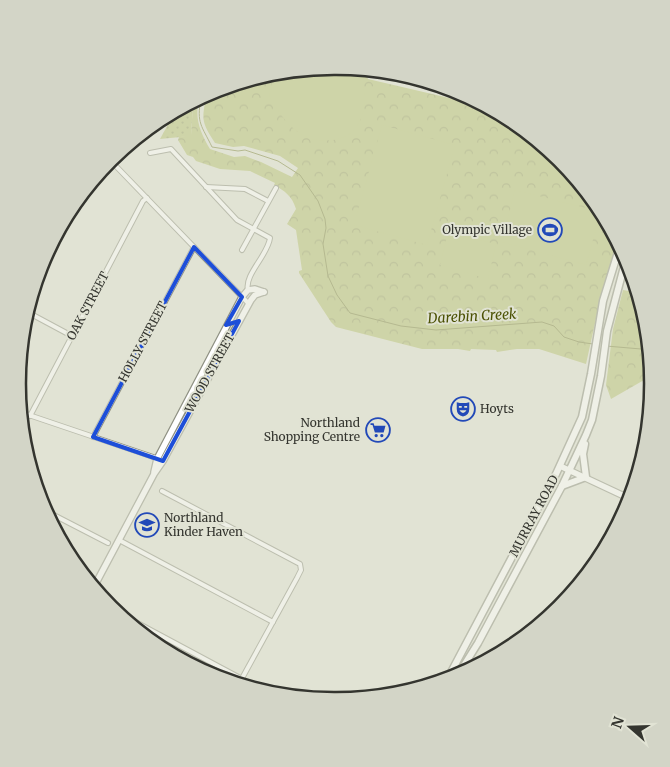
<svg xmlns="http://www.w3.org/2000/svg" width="670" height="767" font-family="Merriweather,serif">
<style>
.grass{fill:url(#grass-dots)}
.forest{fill:url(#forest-crowns)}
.pitch{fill:#b7c173}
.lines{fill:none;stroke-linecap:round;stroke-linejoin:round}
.stream{stroke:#7e853f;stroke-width:1}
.street-casing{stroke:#8f9183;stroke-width:6}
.secondary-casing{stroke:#8f9183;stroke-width:8}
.primary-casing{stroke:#8f9183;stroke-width:9}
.street{stroke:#fff;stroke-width:4}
.secondary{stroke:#fff;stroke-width:5.5}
.primary{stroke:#fff;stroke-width:6}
.marked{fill:none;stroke:#1d4ed8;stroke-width:4;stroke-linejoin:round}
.labels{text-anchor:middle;stroke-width:4;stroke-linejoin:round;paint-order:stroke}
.poi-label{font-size:12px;fill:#34352f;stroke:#e1e3d4;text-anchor:end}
.street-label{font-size:12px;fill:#34352f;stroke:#e1e3d4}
.water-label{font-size:14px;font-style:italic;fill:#4c5205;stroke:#e1e3d4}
.rim{fill:none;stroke:#34352f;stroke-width:2.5}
</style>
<defs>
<pattern id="grass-dots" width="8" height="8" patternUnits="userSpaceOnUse" patternTransform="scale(1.25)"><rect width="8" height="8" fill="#b7c173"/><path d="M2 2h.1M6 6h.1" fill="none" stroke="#969e5f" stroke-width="1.8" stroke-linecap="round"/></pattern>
<pattern id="forest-crowns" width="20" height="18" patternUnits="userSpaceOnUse" patternTransform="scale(1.25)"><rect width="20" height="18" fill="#b7c173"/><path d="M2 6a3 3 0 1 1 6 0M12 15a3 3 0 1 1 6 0" fill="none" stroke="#969e5f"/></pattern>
</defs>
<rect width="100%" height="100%" fill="#e1e3d4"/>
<path class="grass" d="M193,104l-2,32 -31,3 11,-20z"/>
<g class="forest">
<path d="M335,66l31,6 2,7 111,26 81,54 58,88 -19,58 -13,59 -47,-15h-22l-20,3 -1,-2 -25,-1 -1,2 -12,-2h-36l-86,-22 -5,-5 -32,-49v-2l3,-1 -6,-40 -9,-6 9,-15c-4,-13 -11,-18 -22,-24l1,-2 -25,-12 -30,-2 -24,-8 -3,-4 -6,-2 -9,-15 1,-3 12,-2 2,-31 6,-4c-5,18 2,34 11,49l24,8 11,-1 16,6 31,15 6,-9 -18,-12 -36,-10 -11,1 -18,-4c-14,-22 -13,-22 -9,-47l8,-6z"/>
<path d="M623,290l11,2 17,84 -40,23 -5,-14 7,-56z"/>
</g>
<g class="pitch">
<path d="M335,66l19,4c3,5 8,11 9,17 5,13 0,34 -10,44 -10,11 -32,11 -45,7 -18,-8 -30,-26 -39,-42l4,-17z"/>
<path d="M382,125l73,20 -28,100 -73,-20z"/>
<path d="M515,190l79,20 5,8 -13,47 -84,-23z"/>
<path d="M448,232l48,12 -8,35 -48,-14z"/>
</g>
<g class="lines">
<g class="stream">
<path d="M201,99c-5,24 1,27 11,48l26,4 7,-1 33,11 22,14 18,26 7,18 1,9 -3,16 5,32 9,19 13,18 51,13 35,4 106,-8 12,4 10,11 15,5 14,2"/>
<path d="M606,346l35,3 4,-2"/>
</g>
<g class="street-casing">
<g id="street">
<path d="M150,153l21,-4 66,71 33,18c-2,17 -26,37 -22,52"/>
<path d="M110,160l139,144"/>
<path d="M206,187l39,2 23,12"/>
<path d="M242,250l34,-62"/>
<path d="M31,314l41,22"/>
<path d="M23,413l136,46"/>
<path d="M30,416l102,-194 11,-21 4,-3"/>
<path d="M93,437l101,-190"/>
<path d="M162,491l138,73 1,6 -4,8 -57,104"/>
<path d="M46,511l62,32"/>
<path d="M119,540l154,82"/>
<path d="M115,611l127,68"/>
</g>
</g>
<g class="secondary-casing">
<g id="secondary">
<path d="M560,466l64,30h6"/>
<path d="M154,472l3,-13 85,-162 6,-7 7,-1 9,3"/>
<path d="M624,496l1,3 4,2"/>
<path d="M95,585l59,-111 9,-13 88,-161 4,-5 9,-3"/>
</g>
</g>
<g class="primary-casing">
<g id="primary">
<path d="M562,486l24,-9 -3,-23 2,-10"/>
<path d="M458,675l20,-32 84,-157 24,-51 6,-15 9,-44 6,-45 19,-72"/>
<path d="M448,678l108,-204 26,-57 9,-43 12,-73 16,-52"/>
</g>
</g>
<use href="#street" class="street"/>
<use href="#secondary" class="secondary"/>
<use href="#primary" class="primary"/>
</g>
<path d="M0 0H670V767H0ZM194,247l48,50 -16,28 13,-4 -76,140 -70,-24z" fill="#e1e3d4" fill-opacity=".55" fill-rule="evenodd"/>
<path class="marked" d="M194,247l48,50 -16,28 13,-4 -76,140 -70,-24z"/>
<defs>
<g id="stadium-ring" transform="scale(1.25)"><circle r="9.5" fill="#e1e3d4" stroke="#2249b8" stroke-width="1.5"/><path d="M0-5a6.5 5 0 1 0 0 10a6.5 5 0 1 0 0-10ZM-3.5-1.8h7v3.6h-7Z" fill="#2249b8"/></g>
<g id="theatre-ring" transform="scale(1.25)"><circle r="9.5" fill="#e1e3d4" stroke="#2249b8" stroke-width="1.5"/><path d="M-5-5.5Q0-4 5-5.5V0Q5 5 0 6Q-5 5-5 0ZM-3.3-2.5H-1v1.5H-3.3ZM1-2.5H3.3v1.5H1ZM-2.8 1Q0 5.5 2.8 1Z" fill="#2249b8"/></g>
<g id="supermarket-ring" transform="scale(1.25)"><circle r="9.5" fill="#e1e3d4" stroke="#2249b8" stroke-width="1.5"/><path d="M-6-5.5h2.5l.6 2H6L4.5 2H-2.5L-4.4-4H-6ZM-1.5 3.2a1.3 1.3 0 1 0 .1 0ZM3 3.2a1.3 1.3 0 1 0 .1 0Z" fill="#2249b8"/></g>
<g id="school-ring" transform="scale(1.25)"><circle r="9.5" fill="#e1e3d4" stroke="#2249b8" stroke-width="1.5"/><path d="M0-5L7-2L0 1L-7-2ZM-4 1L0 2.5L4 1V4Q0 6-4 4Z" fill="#2249b8"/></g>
</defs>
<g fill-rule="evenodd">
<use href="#stadium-ring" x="550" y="230"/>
<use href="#theatre-ring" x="463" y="409"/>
<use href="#supermarket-ring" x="378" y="430"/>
<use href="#school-ring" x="147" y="525"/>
</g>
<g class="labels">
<g class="poi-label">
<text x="532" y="234">Olympic Village</text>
<text x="480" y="413" text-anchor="start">Hoyts</text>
<text x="360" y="427">Northland<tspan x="360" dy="14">Shopping Centre</tspan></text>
<text x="164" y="522" text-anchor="start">Northland<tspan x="164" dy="14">Kinder Haven</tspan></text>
</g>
<g class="street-label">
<text transform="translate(88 306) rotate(-62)" y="4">OAK STREET</text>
<text transform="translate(143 342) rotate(-62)" y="4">HOLLY STREET</text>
<text transform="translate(210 373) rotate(-61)" y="4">WOOD STREET</text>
<text transform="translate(534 516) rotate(-62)" y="4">MURRAY ROAD</text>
</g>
<g class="water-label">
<text transform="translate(472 316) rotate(-3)" y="5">Darebin Creek</text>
</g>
</g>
<path d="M0 0H670V767H0ZM334 75H336A308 308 0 0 1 644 383V384A308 308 0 0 1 336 692H334A308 308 0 0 1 26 384V383A308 308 0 0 1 334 75Z" fill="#d3d5c7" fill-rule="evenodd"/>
<path class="rim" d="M334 75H336A308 308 0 0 1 644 383V384A308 308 0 0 1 336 692H334A308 308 0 0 1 26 384V383A308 308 0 0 1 334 75Z"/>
<g transform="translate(630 727) rotate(290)" stroke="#e1e3d4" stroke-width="4" paint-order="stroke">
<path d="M0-4L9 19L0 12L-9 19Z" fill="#34352f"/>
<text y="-8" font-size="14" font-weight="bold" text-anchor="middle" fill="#34352f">N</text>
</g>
</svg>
